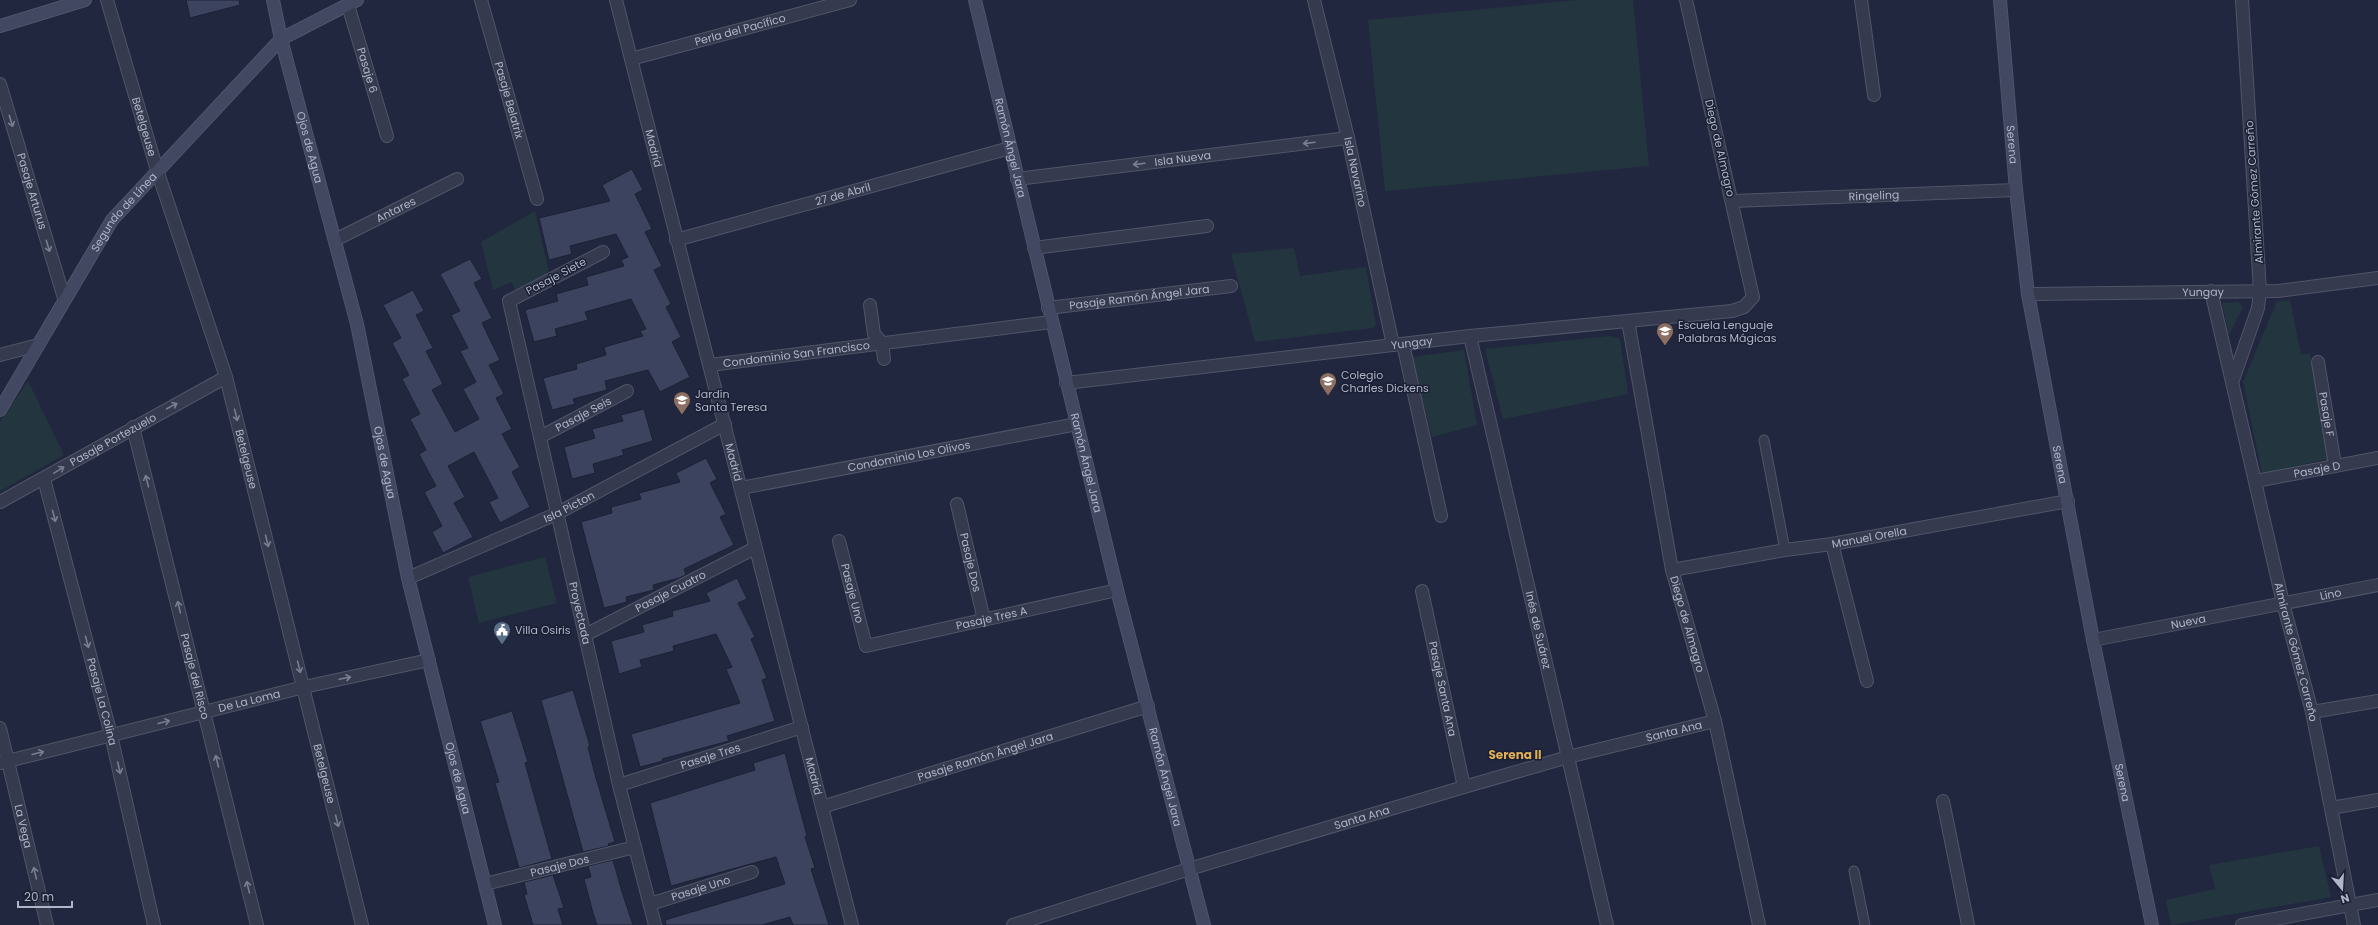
<svg xmlns="http://www.w3.org/2000/svg" width="2378" height="925" font-family="Poppins,sans-serif">
<style>
.green{fill:#23363f}
.building{fill:#3c435f;stroke:#1c2135}
.lines{fill:none;stroke-linecap:round;stroke-linejoin:round}
.lane-casing{stroke:#505569;stroke-width:11}
.street-casing{stroke:#505569;stroke-width:14}
.secondary-casing{stroke:#505569;stroke-width:14}
.lane{stroke:#353a4e;stroke-width:9}
.street{stroke:#353a4e;stroke-width:12}
.secondary{stroke:#424762;stroke-width:12}
.oneway{stroke:#797e92}
.labels{text-anchor:middle;stroke-width:3;stroke-linejoin:round;paint-order:stroke}
.street-label{font-size:11px;fill:#b0b5ca;stroke:#1a1f33}
.poi-label{font-size:11px;fill:#b0b5ca;stroke:#1a1f33;text-anchor:start}
.neighbourhood-label{font-size:12px;font-weight:bold;fill:#dfaf56;stroke:#1a1f33}
</style>
<rect width="100%" height="100%" fill="#21273e"/>
<g class="green">
<path d="M1577,0h56l16,166 -264,25 -17,-171z"/>
<path d="M535,211l14,62 -34,19 -3,-10 -19,8 -12,-48z"/>
<path d="M1294,248l6,28 66,-9 10,58 -3,3 -118,14 -24,-88z"/>
<path d="M2290,300l11,55 9,-2 19,106 -67,14 -19,-91 34,-81z"/>
<path d="M2238,302l5,5 -14,28 -7,-32z"/>
<path d="M1609,336l11,3 8,55 -125,25 -18,-70z"/>
<path d="M1464,350l13,75 -45,12 -20,-80z"/>
<path d="M28,381l36,74 -64,36v-69z"/>
<path d="M545,557l12,46 -78,20 -11,-46z"/>
<path d="M2319,846l12,51 -160,28 -5,-25 49,-11 -6,-24z"/>
</g>
<g class="building">
<path d="M186,0h53l1,5 -50,13z"/>
<path d="M632,169l11,21 -8,4 17,35 -7,3 17,34 -8,4 17,34 -5,3 15,30 -9,5 18,35 -30,15 -12,-22 -43,11 2,9 -34,9 2,5 -23,6 -9,-32 34,-9 -1,-5 30,-9 -2,-8 39,-11 -3,-5 6,-2 -15,-30 -46,13 3,8 -33,9 2,7 -23,6 -9,-32 33,-9 -2,-7 32,-9 -2,-8 38,-11 -3,-6 7,-3 -12,-23 -46,12 2,8 -23,6 -10,-42 71,-17 -8,-16z"/>
<path d="M470,259l12,20 -8,4 18,35 -10,5 18,37 -11,5 15,29 -8,4 16,31 -10,5 18,33 -8,5 18,35 -30,16 -11,-21 9,-4 -24,-46 -26,14 17,31 -11,6 19,34 -30,16 -11,-21 10,-6 -18,-34 12,-6 -17,-32 7,-4 -16,-31 10,-5 -18,-35 7,-4 -17,-32 9,-5 -18,-33 30,-15 11,21 -8,4 17,33 -7,3 17,33 -11,6 23,42 24,-13 -16,-30 13,-7 -16,-31 8,-3 -17,-33 9,-4 -20,-37z"/>
<path d="M644,409l9,32 -31,9 2,5 -31,9 2,9 -23,6 -8,-32 31,-9 -3,-9 31,-8 -2,-6z"/>
<path d="M706,458l11,21 -7,4 16,31 -6,3 14,28 -50,24 2,6 -7,3 -26,7 1,5 -28,7 1,5 -23,6 -23,-86 31,-9 -1,-6 30,-8 -2,-6 41,-11 -4,-9z"/>
<path d="M737,578l10,21 -9,4 17,34 -4,2 16,39 -5,2 13,41 -48,15 2,5 -67,18 1,2 -23,6 -9,-33 109,-31 -14,-34 6,-2 -16,-33 -43,12 1,5 -34,9 2,7 -23,7 -8,-33 33,-9 -2,-7 31,-9 -1,-5 38,-10 -4,-8z"/>
<path d="M573,690l17,56 -2,1 8,31 19,64 -7,2 1,2 -26,6 -42,-152z"/>
<path d="M512,711l16,51 -3,1 27,96 -33,9 -24,-85 4,-1 -19,-61z"/>
<path d="M785,753l22,83 -2,1 10,31 -4,1 18,56h-36l-3,-8 -28,8h-96l-1,-5 120,-36 -9,-27 -105,29 -21,-83 105,-33 -2,-7z"/>
<path d="M613,860l9,32 11,33h-36l-4,-12 -9,-34 7,-2 -3,-11z"/>
<path d="M553,875l11,33 -6,1 5,16h-30l-9,-30 3,-1 -3,-12z"/>
</g>
<g class="lines">
<g class="lane-casing">
<g id="lane">
<path d="M1764,440l21,110"/>
<path d="M1854,871l11,54"/>
</g>
</g>
<g class="street-casing">
<g id="street">
<path id="s1" d="M107,0l50,170 69,207 136,548"/>
<path id="s2" d="M481,0l56,199"/>
<path id="s3" d="M616,0l236,925"/>
<path id="s4" d="M1314,0l34,138 45,207"/>
<path d="M1861,0l13,95"/>
<path id="s5" d="M348,5l39,131"/>
<path id="s6" d="M631,59l219,-59"/>
<path id="s7" d="M0,84l64,214"/>
<path id="s8" d="M1017,179l331,-41"/>
<path id="s9" d="M1732,201l284,-11"/>
<path id="s10" d="M335,240l122,-61"/>
<path id="s11" d="M676,240l334,-92"/>
<path d="M1034,248l173,-22"/>
<path id="s12" d="M603,252l-94,49 110,484 36,140"/>
<path id="s13" d="M2211,291l72,312 29,109 42,213"/>
<path id="s14" d="M2028,294l250,-3 100,-13"/>
<path d="M870,305l4,29 8,9 2,16"/>
<path id="s15" d="M1048,308l183,-22"/>
<path id="s16" d="M1628,321l44,249 43,151 44,204"/>
<path id="s17" d="M1470,336l137,589"/>
<path d="M1403,344l38,172"/>
<path d="M0,355l38,-10"/>
<path id="s18" d="M2318,362l17,103"/>
<path id="s19" d="M710,365l341,-43"/>
<path d="M2233,380l25,-72 2,-17 -18,-291"/>
<path id="s20" d="M1066,383l404,-47 262,-25 12,-4 9,-10 -67,-297"/>
<path id="s21" d="M133,427l124,498"/>
<path id="s22" d="M540,437l87,-46"/>
<path id="s23" d="M44,479l67,256 43,190"/>
<path id="s24" d="M2256,481l122,-23"/>
<path id="s25" d="M741,488l336,-64"/>
<path id="s26" d="M0,502l226,-125"/>
<path id="s27" d="M957,504l27,116"/>
<path id="s28" d="M839,541l27,105 251,-56"/>
<path d="M1832,544l35,137"/>
<path id="s29" d="M1672,570l113,-20 47,-6 236,-43"/>
<path id="s30" d="M408,578l148,-64 169,-90"/>
<path id="s31" d="M1422,591l42,196"/>
<path id="s32" d="M585,635l170,-87"/>
<path id="s33" d="M2093,640l285,-55"/>
<path d="M2312,712l66,-11"/>
<path id="s34" d="M0,728l47,197"/>
<path id="s35" d="M0,763l304,-76 125,-27"/>
<path id="s36" d="M619,785l183,-58"/>
<path d="M1943,801l25,124"/>
<path id="s37" d="M822,807l326,-101"/>
<path d="M2331,808l47,-8"/>
<path id="s38" d="M485,884l150,-37"/>
<path id="s39" d="M650,904l102,-32"/>
<path id="s40" d="M1013,925l176,-56 275,-82 104,-30 147,-36"/>
<path d="M2242,925l136,-25"/>
</g>
</g>
<g class="secondary-casing">
<g id="secondary">
<path id="s41" d="M273,0l8,39 76,285 51,254 87,347"/>
<path id="s42" d="M975,0l142,590 87,335"/>
<path id="s43" d="M2000,0l16,190 12,104 65,346 59,285"/>
<path d="M0,26l85,-26"/>
<path id="s44" d="M0,410l112,-190 169,-181 76,-39"/>
</g>
</g>
<use href="#lane" class="lane"/>
<use href="#street" class="street"/>
<use href="#secondary" class="secondary"/>
</g>
<defs><path id="oneway-shaft" d="M-6 0H5M1.5-3L5.5 0L1.5 3" fill="none" stroke-width="1.6" stroke-linecap="round" stroke-linejoin="round"/></defs>
<g class="oneway">
<use href="#oneway-shaft" transform="translate(11 121) rotate(73)"/>
<use href="#oneway-shaft" transform="translate(1309 143) rotate(173)"/>
<use href="#oneway-shaft" transform="translate(1139 164) rotate(173)"/>
<use href="#oneway-shaft" transform="translate(48 246) rotate(73)"/>
<use href="#oneway-shaft" transform="translate(172 406) rotate(-28)"/>
<use href="#oneway-shaft" transform="translate(236 415) rotate(76)"/>
<use href="#oneway-shaft" transform="translate(59 470) rotate(-31)"/>
<use href="#oneway-shaft" transform="translate(147 481) rotate(-104)"/>
<use href="#oneway-shaft" transform="translate(54 516) rotate(75)"/>
<use href="#oneway-shaft" transform="translate(267 541) rotate(76)"/>
<use href="#oneway-shaft" transform="translate(179 607) rotate(-104)"/>
<use href="#oneway-shaft" transform="translate(87 642) rotate(75)"/>
<use href="#oneway-shaft" transform="translate(299 667) rotate(76)"/>
<use href="#oneway-shaft" transform="translate(345 678) rotate(-12)"/>
<use href="#oneway-shaft" transform="translate(164 722) rotate(-14)"/>
<use href="#oneway-shaft" transform="translate(38 753) rotate(-14)"/>
<use href="#oneway-shaft" transform="translate(217 761) rotate(-104)"/>
<use href="#oneway-shaft" transform="translate(119 768) rotate(77)"/>
<use href="#oneway-shaft" transform="translate(337 821) rotate(76)"/>
<use href="#oneway-shaft" transform="translate(35 873) rotate(-103)"/>
<use href="#oneway-shaft" transform="translate(248 887) rotate(-104)"/>
</g>
<defs>
<g id="school-pin" transform="scale(0.9)"><path d="M0 17L-7.5 6A9.5 9.5 0 1 1 7.5 6Z" fill="#8d6e63" stroke="#1a1f33"/><path d="M0-5L7-2L0 1L-7-2ZM-4 1L0 2.5L4 1V4Q0 6-4 4Z" fill="#fff"/></g>
<g id="civic-pin" transform="scale(0.9)"><path d="M0 17L-7.5 6A9.5 9.5 0 1 1 7.5 6Z" fill="#5c6f8a" stroke="#1a1f33"/><path d="M-.6-6.5H3V-4.5H.6V-3L4-1V1h2V6H-6V1h2V-1L-.6-3ZM-1.2 2.5V6h2.4V2.5Z" fill="#fff"/></g>
</defs>
<g fill-rule="evenodd">
<use href="#school-pin" x="1665" y="331"/>
<use href="#school-pin" x="1328" y="381"/>
<use href="#school-pin" x="682" y="400"/>
<use href="#civic-pin" x="502" y="630"/>
</g>
<g class="labels">
<g class="street-label">
<text dy="4" stroke="none"><textPath href="#s6" startOffset="113">Perla del Pacífico</textPath></text>
<text dy="4" stroke="none"><textPath href="#s5" startOffset="68">Pasaje 6</textPath></text>
<text dy="4" stroke="none"><textPath href="#s2" startOffset="104">Pasaje Belatrix</textPath></text>
<text dy="4" stroke="none"><textPath href="#s1" startOffset="132">Betelgeuse</textPath></text>
<text dy="4" stroke="none"><textPath href="#s43" startOffset="145">Serena</textPath></text>
<text dy="4" stroke="none"><textPath href="#s41" startOffset="152">Ojos de Agua</textPath></text>
<text dy="4" stroke="none"><textPath href="#s42" startOffset="152">Ramón Ángel Jara</textPath></text>
<text transform="translate(1720 148) rotate(77)" y="4">Diego de Almagro</text>
<text dy="4" stroke="none"><textPath href="#s3" startOffset="153">Madrid</textPath></text>
<text dy="4" stroke="none"><textPath href="#s8" startOffset="167">Isla Nueva</textPath></text>
<text dy="4" stroke="none"><textPath href="#s4" startOffset="177">Isla Navarino</textPath></text>
<text dy="4" stroke="none"><textPath href="#s7" startOffset="112">Pasaje Arturus</textPath></text>
<text transform="translate(2254 192) rotate(-94)" y="4">Almirante Gómez Carreño</text>
<text dy="4" stroke="none"><textPath href="#s11" startOffset="173">27 de Abril</textPath></text>
<text dy="4" stroke="none"><textPath href="#s9" startOffset="142">Ringeling</textPath></text>
<text dy="4" stroke="none"><textPath href="#s10" startOffset="68">Antares</textPath></text>
<text dy="4" stroke="none"><textPath href="#s44" startOffset="234">Segundo de Línea</textPath></text>
<text transform="translate(556 276) rotate(-28)" y="4">Pasaje Siete</text>
<text dy="4" stroke="none"><textPath href="#s14" startOffset="175">Yungay</textPath></text>
<text dy="4" stroke="none"><textPath href="#s15" startOffset="92">Pasaje Ramón Ángel Jara</textPath></text>
<text dy="4" stroke="none"><textPath href="#s20" startOffset="348">Yungay</textPath></text>
<text dy="4" stroke="none"><textPath href="#s19" startOffset="87">Condominio San Francisco</textPath></text>
<text dy="4" stroke="none"><textPath href="#s22" startOffset="49">Pasaje Seis</textPath></text>
<text dy="4" stroke="none"><textPath href="#s18" startOffset="53">Pasaje F</textPath></text>
<text dy="4" stroke="none"><textPath href="#s26" startOffset="129">Pasaje Portezuelo</textPath></text>
<text dy="4" stroke="none"><textPath href="#s25" startOffset="171">Condominio Los Olivos</textPath></text>
<text dy="4" stroke="none"><textPath href="#s1" startOffset="480">Betelgeuse</textPath></text>
<text dy="4" stroke="none"><textPath href="#s41" startOffset="476">Ojos de Agua</textPath></text>
<text dy="4" stroke="none"><textPath href="#s3" startOffset="477">Madrid</textPath></text>
<text dy="4" stroke="none"><textPath href="#s42" startOffset="476">Ramón Ángel Jara</textPath></text>
<text dy="4" stroke="none"><textPath href="#s43" startOffset="469">Serena</textPath></text>
<text dy="4" stroke="none"><textPath href="#s24" startOffset="62">Pasaje D</textPath></text>
<text dy="4" stroke="none"><textPath href="#s30" startOffset="176">Isla Picton</textPath></text>
<text dy="4" stroke="none"><textPath href="#s29" startOffset="200">Manuel Orella</textPath></text>
<text dy="4" stroke="none"><textPath href="#s27" startOffset="60">Pasaje Dos</textPath></text>
<text dy="4" stroke="none"><textPath href="#s32" startOffset="96">Pasaje Cuatro</textPath></text>
<text dy="4" stroke="none"><textPath href="#s28" startOffset="54">Pasaje Uno</textPath></text>
<text dy="4" stroke="none"><textPath href="#s33" startOffset="242">Lino</textPath></text>
<text dy="4" stroke="none"><textPath href="#s12" startOffset="426">Proyectada</textPath></text>
<text dy="4" stroke="none"><textPath href="#s28" startOffset="237">Pasaje Tres A</textPath></text>
<text dy="4" stroke="none"><textPath href="#s33" startOffset="97">Nueva</textPath></text>
<text dy="4" stroke="none"><textPath href="#s16" startOffset="309">Diego de Almagro</textPath></text>
<text dy="4" stroke="none"><textPath href="#s17" startOffset="302">Inés de Suárez</textPath></text>
<text dy="4" stroke="none"><textPath href="#s13" startOffset="371">Almirante Gómez Carreño</textPath></text>
<text dy="4" stroke="none"><textPath href="#s21" startOffset="257">Pasaje del Risco</textPath></text>
<text dy="4" stroke="none"><textPath href="#s31" startOffset="100">Pasaje Santa Ana</textPath></text>
<text dy="4" stroke="none"><textPath href="#s23" startOffset="230">Pasaje La Colina</textPath></text>
<text dy="4" stroke="none"><textPath href="#s35" startOffset="257">De La Loma</textPath></text>
<text dy="4" stroke="none"><textPath href="#s40" startOffset="689">Santa Ana</textPath></text>
<text dy="4" stroke="none"><textPath href="#s36" startOffset="96">Pasaje Tres</textPath></text>
<text dy="4" stroke="none"><textPath href="#s37" startOffset="171">Pasaje Ramón Ángel Jara</textPath></text>
<text dy="4" stroke="none"><textPath href="#s1" startOffset="804">Betelgeuse</textPath></text>
<text dy="4" stroke="none"><textPath href="#s3" startOffset="801">Madrid</textPath></text>
<text dy="4" stroke="none"><textPath href="#s42" startOffset="800">Ramón Ángel Jara</textPath></text>
<text dy="4" stroke="none"><textPath href="#s41" startOffset="800">Ojos de Agua</textPath></text>
<text dy="4" stroke="none"><textPath href="#s43" startOffset="793">Serena</textPath></text>
<text dy="4" stroke="none"><textPath href="#s40" startOffset="365">Santa Ana</textPath></text>
<text dy="4" stroke="none"><textPath href="#s34" startOffset="101">La Vega</textPath></text>
<text dy="4" stroke="none"><textPath href="#s38" startOffset="77">Pasaje Dos</textPath></text>
<text dy="4" stroke="none"><textPath href="#s39" startOffset="53">Pasaje Uno</textPath></text>
</g>
<g class="poi-label">
<text x="1678" y="329">Escuela Lenguaje<tspan x="1678" dy="13">Palabras Mágicas</tspan></text>
<text x="1341" y="379">Colegio<tspan x="1341" dy="13">Charles Dickens</tspan></text>
<text x="695" y="398">Jardín<tspan x="695" dy="13">Santa Teresa</tspan></text>
<text x="515" y="634">Villa Osiris</text>
</g>
<g class="neighbourhood-label">
<text x="1515" y="759">Serena II</text>
</g>
</g>
<g transform="translate(2342 889) rotate(162)" stroke="#1a1f33" stroke-width="3" paint-order="stroke">
<path d="M0-3L7 15L0 10L-7 15Z" fill="#b0b5ca"/>
<text y="-6" font-size="11" font-weight="bold" text-anchor="middle" fill="#b0b5ca">N</text>
</g>
<path d="M18 901v6h54v-6" fill="none" stroke="#b0b5ca" stroke-width="2"/>
<text x="24" y="901" font-size="12" fill="#b0b5ca" stroke="#1a1f33" stroke-width="3" paint-order="stroke">20 m</text>
</svg>
